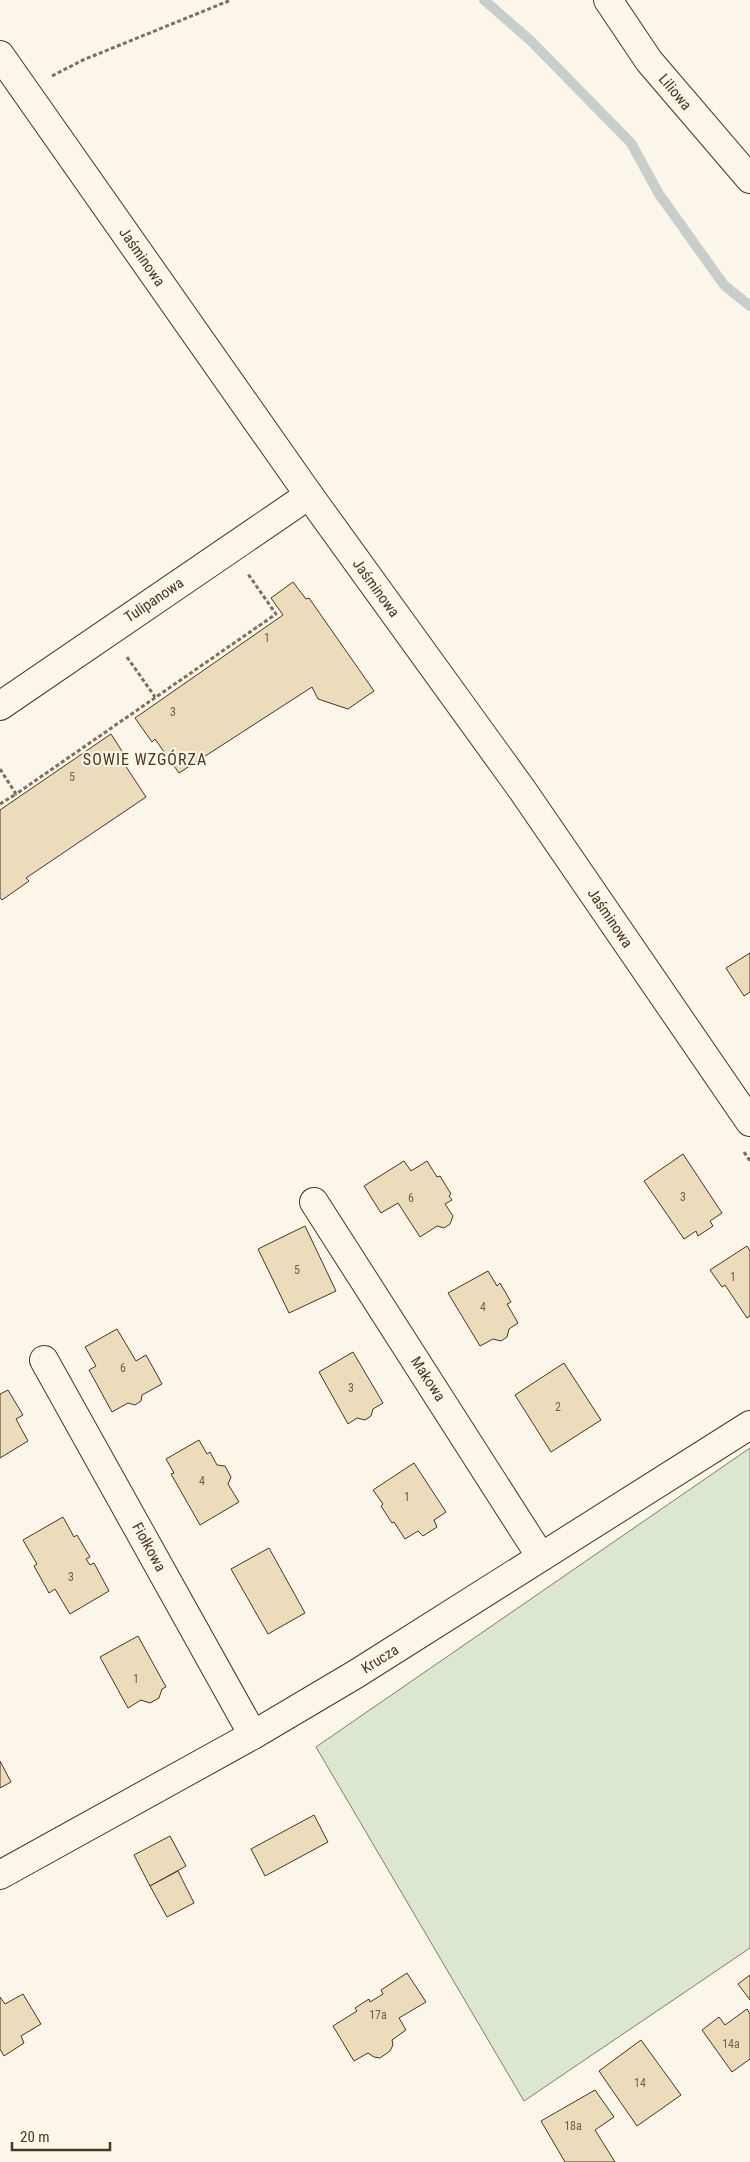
<svg xmlns="http://www.w3.org/2000/svg" width="750" height="2162" font-family="'Roboto Condensed',sans-serif">
<style>
.green{fill:#dce7d0;stroke:#887966}
.lines{fill:none;stroke-linecap:round;stroke-linejoin:round}
.stream{stroke:#c9cecd;stroke-width:10}
.building{fill:#ecdcbc;stroke:#4a3520}
.street-casing{stroke:#4a3520;stroke-width:30}
.path{stroke:#7f6f5c;stroke-width:3;stroke-dasharray:4 2.5;stroke-linecap:butt}
.street{stroke:#fbf6e9;stroke-width:28}
.labels{text-anchor:middle;stroke-width:4;stroke-linejoin:round;paint-order:stroke}
.number-label{font-size:12px;fill:#725f47}
.street-label{font-size:15px;fill:#4a3520;stroke:#fbf6e9}
.neighbourhood-label{font-size:16px;letter-spacing:1px;fill:#4a3520;stroke:#fbf6e9}
</style>
<rect width="100%" height="100%" fill="#fbf6e9"/>
<path class="green" d="M750,1448v500l-226,153 -208,-354z"/>
<g class="lines">
<path class="stream" d="M484,0l47,41 100,102 28,51 65,91 26,21"/>
</g>
<g class="building">
<path d="M293,582l13,17 3,-1 65,93 -26,18 -30,-10 -6,-12 -133,86 -24,-34 -3,3 -17,-24 148,-103 -12,-17z"/>
<path d="M111,734l16,25 -4,3 23,35 -120,81 3,3 -27,19 -2,-2v-88z"/>
<path d="M750,953v39l-6,4 -18,-28z"/>
<path d="M683,1154l39,59 -12,8 3,5 -15,10 -2,-5 -12,8 -40,-58z"/>
<path d="M404,1161l7,10 16,-10 10,16 3,-1 11,18 -2,2 3,4 -7,4 8,12 -3,8 -6,4 -7,-2 -17,11 -22,-34 -17,10 -17,-27z"/>
<path d="M305,1226l31,65 -47,22 -31,-64z"/>
<path d="M747,1246l3,5v65l-3,2 -22,-33 -3,2 -12,-17z"/>
<path d="M488,1271l9,15 3,-3 11,19 -4,2 11,19 -9,6 -2,8 -6,4 -8,-2 -13,7 -32,-53z"/>
<path d="M117,1329l19,32 10,-6 16,29 -20,11 -1,6 -6,4 -7,-2 -16,9 -23,-42 7,-4 -11,-19z"/>
<path d="M353,1352l30,51 -10,6 -2,7 -6,4 -8,-2 -9,6 -29,-52z"/>
<path d="M564,1363l37,57 -50,32 -36,-57z"/>
<path d="M8,1390l15,25 -7,4 12,22 -28,17v-64z"/>
<path d="M199,1440l8,14 3,-2 7,13 8,1 6,11 -3,7 11,18 -39,23 -29,-51 3,-1 -8,-14z"/>
<path d="M414,1463l32,49 -12,8 3,7 -14,9 -5,-5 -13,8 -11,-17 -2,1 -11,-17 2,-2 -10,-14z"/>
<path d="M63,1517l11,20 3,-2 13,22 -4,2 4,6 4,-2 15,28 -39,23 -15,-25 -6,4 -15,-27 3,-2 -14,-24z"/>
<path d="M269,1548l36,65 -37,21 -37,-65z"/>
<path d="M138,1636l28,51 -4,2 -3,9 -9,5 -9,-3 -13,8 -28,-51z"/>
<path d="M0,1761l11,21 -11,6z"/>
<path d="M314,1815l14,27 -63,34 -14,-27z"/>
<path d="M170,1836l16,30 -36,20 -16,-31z"/>
<path d="M178,1871l16,32 -27,14 -17,-31z"/>
<path d="M407,1973l19,29 -27,16 7,12 -14,10 1,5 -3,6 -10,7 -6,-1 -6,-4 -14,8 -21,-35 24,-15 -2,-3 14,-9 1,3 13,-8 -2,-4z"/>
<path d="M750,1975v25l-12,-16z"/>
<path d="M23,1994l18,30 -20,12 3,7 -20,13 -4,-7v-52l5,7z"/>
<path d="M747,2009l3,5v45l-18,13 -30,-42 17,-13 6,8z"/>
<path d="M641,2040l40,55 -44,31 -38,-55z"/>
<path d="M595,2090l19,27 -19,13 20,32h-50l-24,-41z"/>
</g>
<g class="lines">
<g class="street-casing">
<g id="street">
<path d="M608,0l41,61 101,118"/>
<path d="M0,55l309,440 214,296 227,331"/>
<path d="M0,706l309,-211"/>
<path d="M314,1202l227,355"/>
<path d="M44,1360l209,375"/>
<path d="M0,1875l253,-140 103,-61 394,-249"/>
</g>
</g>
<g class="path">
<path d="M52,76l31,-16 148,-60"/>
<path d="M127,657l28,40"/>
<path d="M0,769l16,25 260,-180 -28,-40"/>
<path d="M0,804l16,-10"/>
<path d="M744,1152l6,9"/>
</g>
<use href="#street" class="street"/>
</g>
<g class="labels">
<g class="number-label">
<text x="267" y="642">1</text>
<text x="173" y="716">3</text>
<text x="72" y="781">5</text>
<text x="683" y="1201">3</text>
<text x="411" y="1202">6</text>
<text x="297" y="1274">5</text>
<text x="733" y="1281">1</text>
<text x="483" y="1311">4</text>
<text x="123" y="1372">6</text>
<text x="351" y="1392">3</text>
<text x="558" y="1411">2</text>
<text x="202" y="1485">4</text>
<text x="407" y="1501">1</text>
<text x="71" y="1581">3</text>
<text x="136" y="1683">1</text>
<text x="378" y="2019">17a</text>
<text x="731" y="2048">14a</text>
<text x="640" y="2087">14</text>
<text x="573" y="2130">18a</text>
</g>
<g class="street-label">
<text transform="translate(675 92) rotate(50)" y="5">Liliowa</text>
<text transform="translate(142 257) rotate(55)" y="5">Jaśminowa</text>
<text transform="translate(376 588) rotate(54)" y="5">Jaśminowa</text>
<text transform="translate(154 600) rotate(-34)" y="5">Tulipanowa</text>
<text transform="translate(610 918) rotate(56)" y="5">Jaśminowa</text>
<text transform="translate(428 1379) rotate(57)" y="5">Makowa</text>
<text transform="translate(149 1547) rotate(61)" y="5">Fiołkowa</text>
<text transform="translate(380 1659) rotate(-32)" y="5">Krucza</text>
</g>
<g class="neighbourhood-label">
<text x="145" y="765">SOWIE WZGÓRZA</text>
</g>
</g>
<path d="M12 2142v8h98v-8" fill="none" stroke="#4a3520" stroke-width="2.5"/>
<text x="20" y="2142" font-size="15" fill="#4a3520" stroke="#fbf6e9" stroke-width="4" paint-order="stroke">20 m</text>
</svg>
